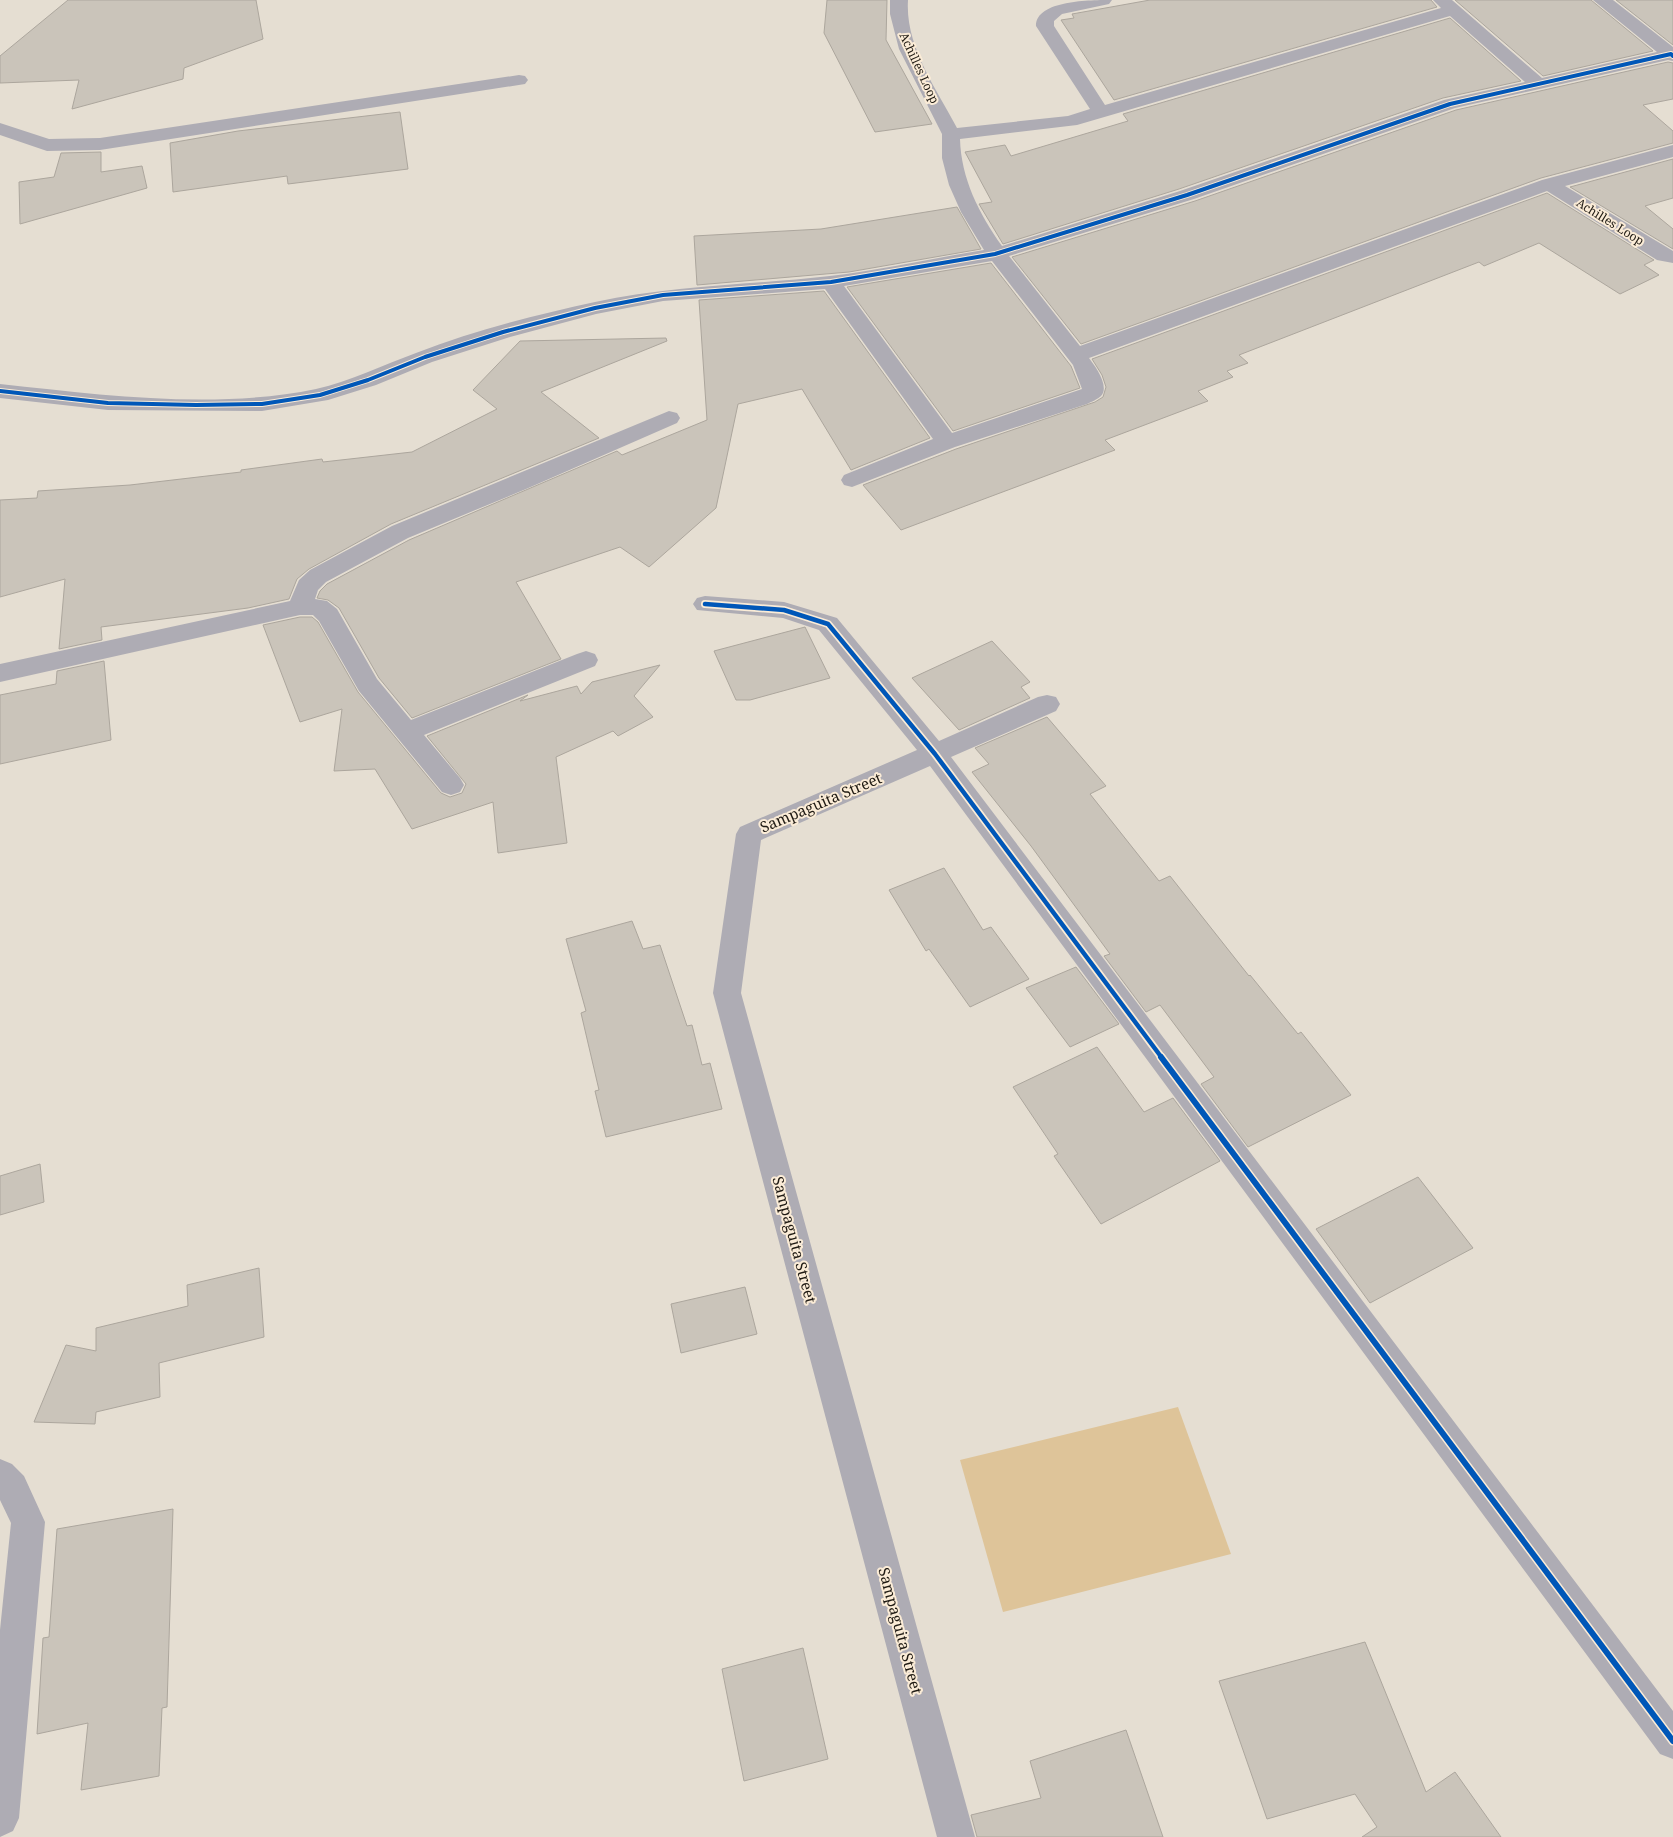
<svg xmlns="http://www.w3.org/2000/svg" width="1673" height="1837" font-family="'Noto Serif',serif">
<style>
.green{fill:#dec499}
.building{fill:#cac4ba;stroke:#aca69d}
.lines{fill:none;stroke-linecap:round;stroke-linejoin:round}
.street{fill:#aeacb4;fill-rule:evenodd}
.cycleway-far2-casing{stroke:#fbecd7;stroke-width:6}
.cycleway-far1-casing{stroke:#fbecd7;stroke-width:8}
.cycleway-casing{stroke:#fbecd7;stroke-width:9}
.cycleway-far2{stroke:#0057b8;stroke-width:4}
.cycleway-far1{stroke:#0057b8;stroke-width:4.5}
.cycleway{stroke:#0057b8;stroke-width:6}
.labels{text-anchor:middle;stroke-width:4;stroke-linejoin:round;paint-order:stroke}
.far-street-label{font-size:12px;fill:#1f1a13;stroke:#fbecd7}
.street-label{font-size:15px;fill:#1f1a13;stroke:#fbecd7}
</style>
<rect width="100%" height="100%" fill="#e5ded2"/>
<path class="green" d="M1178,1407l53,147 -228,58 -43,-152z"/>
<g class="building">
<path d="M68,0h188l7,39 -79,29 -1,11 -111,30 7,-29 -79,3v-27z"/>
<path d="M827,0h60l-1,40 46,84 -57,8 -51,-99z"/>
<path d="M1150,0h281l6,7 -323,93 -53,-80 13,-2 -2,-4z"/>
<path d="M1455,0h136l62,51 -110,25z"/>
<path d="M1616,0h57v45z"/>
<path d="M1450,18l71,63 -78,17 -264,91 -176,55 -24,-40 13,-2 -27,-50 40,-7 6,11 117,-35 -5,-7z"/>
<path d="M1668,62l5,1v36l-30,6 30,26v12l-132,35 -460,166 -69,-87 183,-56 261,-91z"/>
<path d="M400,112l8,57 -120,15 -1,-8 -114,16 -3,-49 68,-12z"/>
<path d="M101,152v20l41,-6 5,22 -127,36 -1,-42 35,-5 7,-24z"/>
<path d="M1673,159v39l-28,8 28,23v20l-103,-62z"/>
<path d="M1547,193l107,67 -10,5 15,10 -39,19 -81,-51 -55,23 -5,-4 -240,93 9,8 -21,8 6,6 -35,14 10,10 -103,39 10,10 -214,80 -38,-45 93,-36 139,-47 8,-5 3,-10 -4,-12 -10,-16z"/>
<path d="M957,207l24,42 -132,23 -152,13 -3,-49 127,-7z"/>
<path d="M991,263l80,103 9,22 -127,43 -106,-144z"/>
<path d="M824,291l106,147 -79,32 -49,-81 -64,15 -22,104 -67,59 -29,-20 -104,35 45,77 -149,59 -33,-40 -40,-70 -11,-8 -11,-2 3,-7 7,-7 82,-44 208,-89 5,4 85,-35 -8,-120z"/>
<path d="M666,338l1,3 -126,51 58,46 -208,86 -82,45 -12,10 -8,20 -41,9 -147,19 1,13 -43,9 6,-70 -65,18v-97l37,-2 1,-7 92,-6 111,-13v-2l81,-11 1,3 89,-10 85,-43 -24,-19 47,-49z"/>
<path d="M300,617h12l6,5 40,70 83,101 9,4 12,-4 4,-9 -39,-48 101,-41 -8,6 57,-15 4,8 11,-12 68,-17 -26,31 19,21 -35,19 -5,-5 -57,26 11,86 -69,10 -5,-51 -81,27 -37,-60 -41,2 8,-62 -42,13 -37,-97z"/>
<path d="M805,627l25,51 -80,22h-14l-22,-49z"/>
<path d="M992,641l38,41 -9,5 9,11 -71,32 -47,-52z"/>
<path d="M104,661l7,79 -111,24v-69l56,-11 1,-13z"/>
<path d="M1047,717l59,69 -16,8 69,87 11,-5 79,100 1,-1 48,59 3,-2 50,63 -103,52 -47,-63 13,-7 -54,-72 -14,7 -42,-56 6,-2 -79,-108 -59,-74 17,-8 -14,-16z"/>
<path d="M944,868l39,62 8,-3 38,52 -59,28 -41,-58 -3,2 -37,-61z"/>
<path d="M632,921l11,28 17,-4 27,81 5,-1 10,40 8,-2 12,46 -116,28 -11,-46 4,-1 -18,-77 5,-2 -20,-72z"/>
<path d="M1076,967l43,57 -49,23 -44,-59z"/>
<path d="M1097,1047l47,65 29,-14 47,63 -119,63 -47,-68 4,-2 -45,-67z"/>
<path d="M40,1164l4,38 -44,13v-39z"/>
<path d="M1418,1177l55,71 -103,55 -54,-74z"/>
<path d="M259,1268l5,69 -105,26 1,34 -64,15 -1,12 -61,-2 32,-77 30,6v-23l92,-22 -1,-21z"/>
<path d="M745,1287l12,47 -76,19 -10,-49z"/>
<path d="M173,1509l-6,198 -5,1 -3,68 -78,14 7,-67 -51,11 6,-96 6,-1 8,-108z"/>
<path d="M1365,1642l61,150 29,-20 46,65h-139l15,-10 -22,-33 -88,25 -48,-138z"/>
<path d="M803,1648l25,111 -84,22 -22,-112z"/>
<path d="M1126,1730l37,107h-186l-6,-22 70,-17 -11,-37z"/>
</g>
<g class="lines">
<g class="street">
<path d="M890,0h18c-3,46 28,88 49,128l111,-12 22,-7 -54,-83c0,-26 55,-26 76,-26l-3,4 -47,10 -8,7v5l51,79 336,-97 -8,-8h19l90,78 115,-26 -64,-52h20l60,47v14l-5,-1 -213,48 -261,91 -185,57 71,90 462,-166 131,-35v12l-108,29 108,65v12l-16,-3 -110,-69 -458,167c6,8 21,28 12,38 -3,3 -10,6 -14,8l-132,43 -103,40 -8,-2 -3,-5 3,-5 89,-36 -108,-150 -162,12 -67,13 -86,23 -78,25 -56,23 -48,15 -66,11 -154,-1 -108,-12v-14c102,11 215,26 316,5 35,-8 67,-24 100,-36 57,-22 119,-38 179,-51 79,-17 156,-17 235,-26 52,-6 103,-18 154,-26l-23,-38 -12,-27 -7,-27v-24l-43,-85 -9,-35zM1450,16l75,66 -81,18 -264,91 -178,55c-23,-32 -41,-68 -42,-107l117,-14zM992,261l81,104 9,24 -130,44 -108,-147z"/>
<path d="M519,75l6,1 3,4 -3,4 -425,66 -53,1 -47,-16v-12l49,16 51,-1z"/>
<path d="M669,411l8,2 3,5 -3,5 -151,66 -118,49 -82,44 -8,8 -3,9 12,2 10,8 40,70 34,41 166,-66 9,-3 9,3 3,6 -3,6 -171,69 36,43 4,7 -4,7 -9,3 -9,-3 -83,-101 -40,-70 -6,-6h-13l-300,67v-18l290,-63 9,-21 11,-10 82,-44z"/>
<path d="M705,596l79,6 53,16 102,123 99,-44 9,-2 9,2 4,7 -4,7 -105,46 722,954v48l-13,-5 -730,-988 -169,74 -20,153 234,844h-38l-224,-844 23,-159 4,-7 177,-77 -98,-120 -36,-12 -86,-8 -4,-6 4,-6z"/>
<path d="M0,1459l12,5 12,12 21,46 -26,296 -6,13 -13,6v-207l11,-107 -11,-23z"/>
</g>
<g class="cycleway-far2-casing">
<path id="cycleway-far2" d="M0,391l108,12 88,2 66,-1 58,-9 48,-15 57,-23 78,-25 92,-24 68,-13 168,-13 164,-28 192,-59 263,-91 221,-50 2,2"/>
</g>
<g class="cycleway-far1-casing">
<path id="cycleway-far1" d="M705,604l79,6 44,14 107,130 227,304"/>
</g>
<g class="cycleway-casing">
<path id="cycleway" d="M1161,1057l512,684"/>
</g>
<use href="#cycleway-far2" class="cycleway-far2"/>
<use href="#cycleway-far1" class="cycleway-far1"/>
<use href="#cycleway" class="cycleway"/>
</g>
<g class="labels">
<g class="far-street-label">
<text transform="translate(919 68) rotate(65)" y="4">Achilles Loop</text>
<text transform="translate(1610 222) rotate(32)" y="4">Achilles Loop</text>
</g>
<g class="street-label">
<text transform="translate(821 803) rotate(-23)" y="5">Sampaguita Street</text>
<text transform="translate(794 1240) rotate(75)" y="5">Sampaguita Street</text>
<text transform="translate(900 1631) rotate(75)" y="5">Sampaguita Street</text>
</g>
</g>
</svg>
